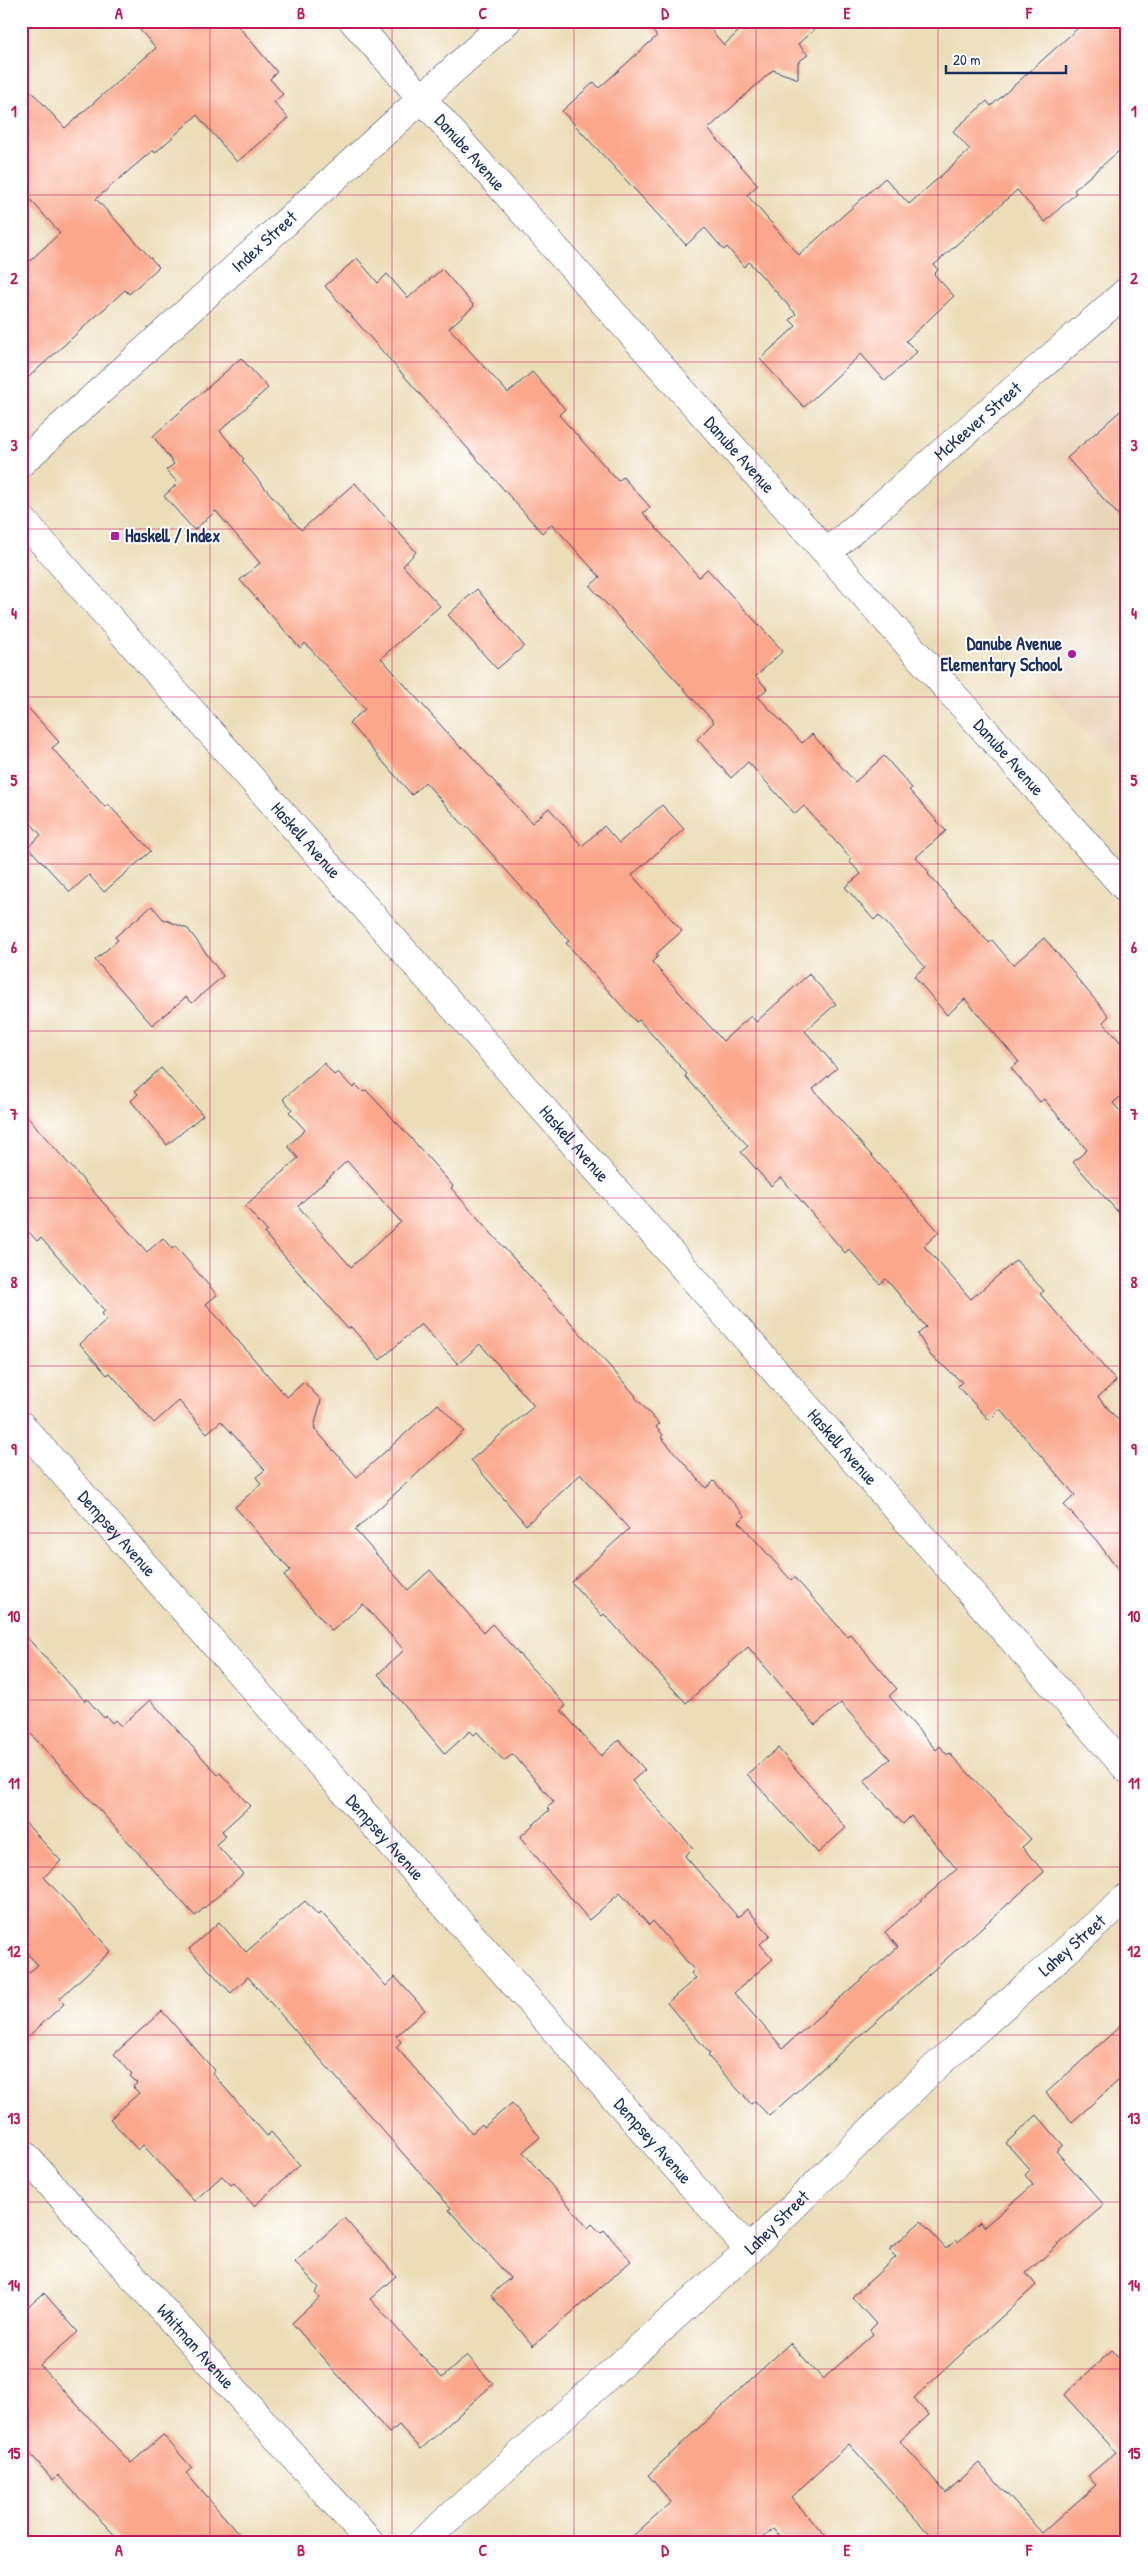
<svg xmlns="http://www.w3.org/2000/svg" width="1148" height="2564" font-family="'Patrick Hand',sans-serif">
<style>
.built{fill:#e9d4b9}
.building{fill:#faa78c;fill-rule:evenodd}
.lines{fill:none;stroke-linecap:round;stroke-linejoin:round}
.minor-casing{stroke:#3a496c;stroke-width:29}
.major-casing{stroke:#3a496c;stroke-width:29}
.minor{stroke:#fff;stroke-width:28}
.major{stroke:#fff;stroke-width:28}
.grid{fill:none;stroke:#c2185b;stroke-width:1;stroke-opacity:0.55}
.poi-dot{fill:#b5179e;stroke:#fff;stroke-width:2}
.labels{text-anchor:middle;stroke-width:4;stroke-linejoin:round;paint-order:stroke}
.street-label{font-size:18px;fill:#1b2f5e;stroke:#fff}
.poi-label{font-size:18px;font-weight:bold;fill:#1b2f5e;stroke:#fff;text-anchor:start}
.neatline{fill:none;stroke:#c2185b;stroke-width:2}
.grid-label{font-size:16px;text-anchor:middle;font-weight:bold;fill:#c2185b}
</style>
<rect width="100%" height="100%" fill="#fff"/>
<filter id="ink" filterUnits="userSpaceOnUse"><feTurbulence type="fractalNoise" baseFrequency=".02" numOctaves="2"/><feDisplacementMap in="SourceGraphic" scale="10" xChannelSelector="R" yChannelSelector="G"/><feConvolveMatrix kernelMatrix="1 2 1 2 8 2 1 2 1" color-interpolation-filters="sRGB"/></filter>
<filter id="wash" filterUnits="userSpaceOnUse"><feTurbulence type="fractalNoise" baseFrequency=".0096" numOctaves="4" result="noise"/><feDisplacementMap in="SourceGraphic" scale="20" xChannelSelector="R" yChannelSelector="G"/><feGaussianBlur stdDeviation="1.12" result="paint"/><feColorMatrix in="noise" values="0 0 0 0 0 0 0 0 0 0 0 0 0 0 0 0 0 1.4 0 .05"/><feComposite in="paint" operator="in"/></filter>
<g filter="url(#wash)">
<rect width="100%" height="100%" fill="#ecddb9"/>
<path class="built" d="M1127,336v444l-218,-252z"/>
<g id="blocks">
<g class="building">
<path d="M132,21h102l43,51 -7,7 13,15 -9,8 14,16 -51,44 -40,-47 -42,38 -2,-3 -57,49 63,68 -30,27 -4,-4 -104,94v-115l39,-36 -39,-44v-109l44,48 91,-80z"/>
<path d="M643,21h60l21,24 26,-24h73l-25,23 10,11 -10,7v17l-25,-9 -65,59 50,56 -11,10 52,60 86,-77 24,26 61,-54 -17,-19 34,-30 4,5 95,-85h41v123l-53,46 2,3 -31,29 -28,-32 -83,75 4,5 -4,4 20,22 -48,45 11,11 -32,29 -24,-27 -57,53 -44,-48 36,-33 -6,-6 6,-6 -47,-52 -5,5 -17,-20 -3,3 -19,-22 -19,17 -124,-134 32,-29 5,6 58,-52z"/>
<path d="M357,258l21,25 9,-9 21,24 34,-29 32,37 -25,22 59,65 24,-21 33,37 -6,6 59,66 5,-4 27,30 -7,6 56,64 8,-8 76,82 -27,25 11,13 -9,8 44,46 10,-9 43,48 29,-26 28,32 -3,2 37,41 -30,26 13,15 -1,2 61,69 3,-3 21,25 31,-27 32,37 -1,1 34,40 -6,6 24,28v41l-14,12 14,16v103l-54,-60 14,-12 -43,-51 -4,3 -29,-34 8,-6 -54,-63 -18,16 -33,-39 11,-9 -46,-52 -5,5 -29,-33 16,-13 -12,-13 2,-2 -47,-53 -9,8 -46,-51 -1,-1 -17,16 -34,-39 17,-17 -124,-136 10,-9 -48,-53 -10,9 -217,-247z"/>
<path d="M241,358l27,30 -48,43 24,28 -2,2 59,69 54,-47 61,69 -13,14 37,40 -59,52 80,90 2,-1 69,76 17,-15 33,38 22,-20 15,17 43,-38 22,24 -52,46 50,56 -26,23 2,2 -6,6 71,79 28,-25 5,6 53,-48 27,30 -31,27 32,37 -24,21 126,143 -15,14 47,53 45,-39 28,31 -4,3 76,87 -18,16 29,33v152l-30,-41 -33,-36 11,-10 -75,-86 -11,11 -31,-34 4,-4 -32,-27 -12,-21 8,-7 -40,-48 -6,5 -31,-35 -4,4 -64,-76 -10,9 -30,-34 7,-6 -63,-70 2,-2 -48,-54 -3,2 -70,-79 3,-2 -102,-115 -1,2 -41,-46 -13,13 -63,-72 16,-14 -60,-66 -5,5 -60,-68 20,-17 -44,-52 -22,19 -30,-34 14,-13 -12,-13 8,-6 -21,-28z"/>
<path d="M1127,405v120l-60,-67z"/>
<path d="M477,589l47,57 -27,23 -49,-54z"/>
<path d="M21,700l38,42 -7,6 53,59 3,-3 43,47 -47,41 -15,-17 -19,17 -42,-45 13,-12 -20,-23z"/>
<path d="M152,906l11,13 25,10 35,47 -31,27 -6,-6 -34,28 -57,-65 23,-20 -3,-3z"/>
<path d="M324,1063l10,12 4,-3 15,16 3,-3 7,7 3,-2 44,47 43,49 -2,2 185,208 -1,1 24,27 -3,3 7,8 -2,2 45,51 8,-7 31,35 -6,6 52,58 3,-3 53,59 3,-2 47,55 -8,7 47,54 4,-4 7,9 2,-2 82,86 -9,8 22,25 -275,244 -14,-15 -4,3 -43,-48 2,-2 -43,-51 29,-25 -5,-5 3,-3 -41,-49 -4,4 -29,-32 -31,27 -69,-83 29,-27 -2,-2 7,-6 -41,-48 -9,7 -27,-29 -3,3 -4,-4 -25,23 -67,-80 26,-24 -41,-46 -31,27 -48,-55 6,-6 -55,-63 26,-23 -5,-7 9,-7 -44,-49 -14,12 -28,-32 -25,22 -44,-50 -3,2 -27,-31 27,-24 -6,-6 4,-3 -64,-73 -4,3 -16,-18v-113l126,142 16,-14 9,11 3,-3 42,49 -11,9 81,93 17,-15 17,18 -7,28 43,49 81,-73 26,27 -109,99 53,60 22,-20 54,62 8,-8 74,82 -5,4 40,46 18,-16 26,30 -13,11 61,67 -8,8 53,61 9,-8 23,26 -10,9 13,15 -39,34 49,55 115,-101 -13,-15 72,-63 -46,-53 -8,8 -39,-43 26,-22 -49,-56 -26,22 -67,-78 -62,56 -82,-89 -2,2 -31,-34 58,-53 -48,-55 -55,51 -55,-65 63,-54 -54,-62 -22,20 -37,-40 -41,36 -29,-33 -3,2 -84,-96 3,-2 -22,-25 53,-48 -10,-12 17,-16 -16,-18 3,-3 -9,-10zM347,1161l54,61 -50,45 -53,-61z"/>
<path d="M161,1068l42,47 -36,30 -36,-44 7,-7 -3,-3z"/>
<path d="M21,1631l64,70 2,-2 17,19 2,-2 6,7 3,-3 6,6 29,-26 68,75 2,-2 30,33 -28,25 4,5 -10,8 27,30 -48,42 -174,-193z"/>
<path d="M778,1748l68,80 -28,25 -71,-79z"/>
<path d="M21,1818l40,43 -17,16 67,74 -52,48 5,5 -43,39v-64l17,-14 -17,-18z"/>
<path d="M305,1901l13,14 3,-3 65,74 9,-9 30,33 -29,26 5,6 -5,5 76,86 10,-9 2,3 28,-24 28,34 -17,15 65,76 4,-4 9,9 3,-3 27,31 -98,85 -42,-51 19,-17 -61,-68 2,-2 -203,-231 -17,16 -42,-44 30,-27 27,30z"/>
<path d="M162,2011l52,59 -2,3 55,63 4,-4 29,33 -46,41 -20,-23 -3,2 -9,-9 -28,25 -51,-56 -5,5 -28,-31 29,-26 -6,-6 4,-4 -7,-7 2,-2 -18,-20z"/>
<path d="M1127,2020v53l-55,49 -26,-29z"/>
<path d="M1037,2115l26,30 -7,6 48,54 -78,68 10,12 -122,113 15,17 -29,26 46,52 33,-30 63,70 54,-48 -8,-9 28,-24 -52,-57 48,-45 15,16v177h-190l-88,-99 -58,53 41,46h-46l-13,-14 -15,14h-133l46,-41 -23,-27 142,-132 33,36 50,-45 -3,-4 6,-6 -24,-27 44,-40 -7,-7 32,-29 25,28 10,-9 2,2 22,-20 4,5 49,-42 -8,-10 5,-5 -24,-27z"/>
<path d="M344,2218l52,58 -26,23 72,79 25,-23 26,29 -72,65 -22,-24 -10,8 -97,-110 27,-25 -4,-5 4,-5 -24,-26z"/>
<path d="M44,2293l34,39 -38,33 91,98 32,-28 29,33 -6,5 61,70h-125l-64,-68 -5,5 -32,-37v-130z"/>
</g>
</g>
</g>
<g filter="url(#ink)">
<use href="#blocks" fill-opacity="0" stroke="#3a496c" stroke-width="1"/>
<g class="lines">
<g class="minor-casing">
<g id="minor">
<path id="s1" d="M353,21l774,869"/>
<path id="s2" d="M21,463l486,-442"/>
<path id="s3" d="M828,552l299,-261"/>
<path id="s4" d="M21,1425l728,825"/>
<path id="s5" d="M21,2151l350,392"/>
<path id="s6" d="M421,2543l328,-293 187,-184 191,-169"/>
</g>
</g>
<g class="major-casing">
<g id="major">
<path id="s7" d="M21,518l1106,1251"/>
</g>
</g>
<use href="#minor" class="minor"/>
<use href="#major" class="major"/>
</g>
</g>
<path class="grid" d="M210,21v2522M392,21v2522M574,21v2522M756,21v2522M938,21v2522M21,195h1106M21,362h1106M21,529h1106M21,697h1106M21,864h1106M21,1031h1106M21,1198h1106M21,1366h1106M21,1533h1106M21,1700h1106M21,1867h1106M21,2035h1106M21,2202h1106M21,2369h1106"/>
<g class="poi-dot">
<rect x="110" y="531" width="10" height="10" rx="2.5"/>
<circle cx="1072" cy="654" r="5"/>
</g>
<g class="labels">
<g class="street-label">
<text dy="6" stroke="none"><textPath href="#s1" startOffset="176">Danube Avenue</textPath></text>
<text dy="6" stroke="none"><textPath href="#s2" startOffset="329">Index Street</textPath></text>
<text dy="6" stroke="none"><textPath href="#s3" startOffset="199">McKeever Street</textPath></text>
<text dy="6" stroke="none"><textPath href="#s1" startOffset="581">Danube Avenue</textPath></text>
<text dy="6" stroke="none"><textPath href="#s1" startOffset="986">Danube Avenue</textPath></text>
<text dy="6" stroke="none"><textPath href="#s7" startOffset="430">Haskell Avenue</textPath></text>
<text dy="6" stroke="none"><textPath href="#s7" startOffset="835">Haskell Avenue</textPath></text>
<text dy="6" stroke="none"><textPath href="#s7" startOffset="1240">Haskell Avenue</textPath></text>
<text dy="6" stroke="none"><textPath href="#s4" startOffset="145">Dempsey Avenue</textPath></text>
<text dy="6" stroke="none"><textPath href="#s4" startOffset="550">Dempsey Avenue</textPath></text>
<text dy="6" stroke="none"><textPath href="#s6" startOffset="884">Lahey Street</textPath></text>
<text dy="6" stroke="none"><textPath href="#s4" startOffset="955">Dempsey Avenue</textPath></text>
<text dy="6" stroke="none"><textPath href="#s6" startOffset="479">Lahey Street</textPath></text>
<text dy="6" stroke="none"><textPath href="#s5" startOffset="262">Whitman Avenue</textPath></text>
</g>
<g class="poi-label">
<text x="125" y="542">Haskell / Index</text>
<text x="1062" y="650" text-anchor="end">Danube Avenue<tspan x="1062" dy="21">Elementary School</tspan></text>
</g>
</g>
<rect width="1148" height="2564" fill="none" stroke="#fff" stroke-width="55"/>
<path d="M946 65v8h120v-8" fill="none" stroke="#1b2f5e" stroke-width="2.5"/>
<text x="953" y="65" font-size="15" fill="#1b2f5e" stroke="#ffffff" stroke-width="4" paint-order="stroke">20 m</text>
<rect x="28" y="28" width="1092" height="2508" class="neatline"/>
<g class="grid-label">
<text x="119" y="19">A</text>
<text x="301" y="19">B</text>
<text x="483" y="19">C</text>
<text x="665" y="19">D</text>
<text x="847" y="19">E</text>
<text x="1029" y="19">F</text>
<text x="14" y="117">1</text>
<text x="1134" y="117">1</text>
<text x="14" y="284">2</text>
<text x="1134" y="284">2</text>
<text x="14" y="451">3</text>
<text x="1134" y="451">3</text>
<text x="14" y="619">4</text>
<text x="1134" y="619">4</text>
<text x="14" y="786">5</text>
<text x="1134" y="786">5</text>
<text x="14" y="953">6</text>
<text x="1134" y="953">6</text>
<text x="14" y="1120">7</text>
<text x="1134" y="1120">7</text>
<text x="14" y="1288">8</text>
<text x="1134" y="1288">8</text>
<text x="14" y="1455">9</text>
<text x="1134" y="1455">9</text>
<text x="14" y="1622">10</text>
<text x="1134" y="1622">10</text>
<text x="14" y="1789">11</text>
<text x="1134" y="1789">11</text>
<text x="14" y="1957">12</text>
<text x="1134" y="1957">12</text>
<text x="14" y="2124">13</text>
<text x="1134" y="2124">13</text>
<text x="14" y="2291">14</text>
<text x="1134" y="2291">14</text>
<text x="14" y="2459">15</text>
<text x="1134" y="2459">15</text>
<text x="119" y="2556">A</text>
<text x="301" y="2556">B</text>
<text x="483" y="2556">C</text>
<text x="665" y="2556">D</text>
<text x="847" y="2556">E</text>
<text x="1029" y="2556">F</text>
</g>
</svg>
